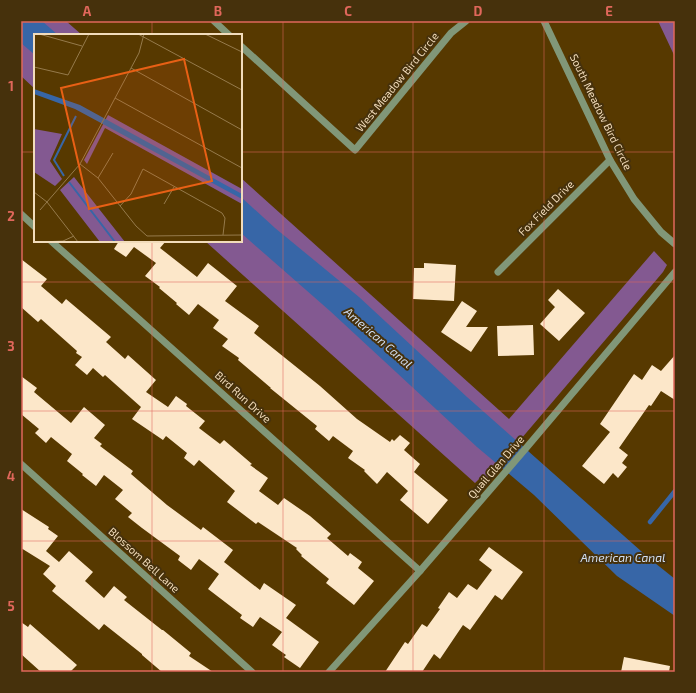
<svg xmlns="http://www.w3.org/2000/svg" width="696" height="693" font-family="'Exo 2',sans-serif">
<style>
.green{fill:#835991}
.water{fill:#3766a7}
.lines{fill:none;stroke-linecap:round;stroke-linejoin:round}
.stream{stroke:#3766a7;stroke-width:4.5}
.building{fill:#fce7c9}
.minor{stroke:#819778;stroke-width:7}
.grid{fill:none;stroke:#e0675b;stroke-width:1;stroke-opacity:0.55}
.labels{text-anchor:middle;stroke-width:4;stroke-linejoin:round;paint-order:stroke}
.street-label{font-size:11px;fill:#f2dcbb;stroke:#46310c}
.water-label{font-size:12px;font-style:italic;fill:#d1def1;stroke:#46310c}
.inset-river{fill:none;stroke:#3766a7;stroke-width:2}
.inset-road{fill:none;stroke:#957a4b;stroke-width:1}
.view{fill:#e86015;fill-opacity:0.15;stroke:#e86015;stroke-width:2}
.inset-edge{fill:none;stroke:#f2dcbb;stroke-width:2}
.neatline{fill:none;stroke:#e0675b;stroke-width:1.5}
.grid-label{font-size:13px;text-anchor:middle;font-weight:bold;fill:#e0675b}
</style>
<rect width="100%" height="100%" fill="#573900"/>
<g class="green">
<path d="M21,21h45l16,14h-47v54l-14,-13z"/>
<path d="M658,21h17v36z"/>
<path d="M241,178l268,241 145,-168 13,14 -4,7 -177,208 -5,-3 -6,6 -270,-242h36z"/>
</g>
<g class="water">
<path d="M21,21h21l16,14h-23v20l-14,-12z"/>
<path d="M241,197l34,31 84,69 108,100 183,162 25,20v37l-58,-40 -83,-81 -57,-48 -147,-136 -89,-78z"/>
</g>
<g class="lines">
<path class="stream" d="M650,522l25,-31"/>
</g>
<g class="building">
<path d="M119,241h47l-6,7 37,29 11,-14 29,23 -12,15 34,25 -5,7 66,53 37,33 33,23 2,-3 2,2 6,-6 10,8 -6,7 16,14 -6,8 34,28 -20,24 -28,-24 8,-9 -21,-19 -10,12 -13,-13 1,-1 -17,-12 5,-7 -20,-15 -4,5 -14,-12 2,-3 -47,-38h1l-33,-28 1,-2 -17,-12 6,-7 -15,-11 6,-8 -21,-16 -9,11 -13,-11 1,-1 -18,-15 1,-1 -15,-11 11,-13 -22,-16 -8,10 -12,-8z"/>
<path d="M21,259l26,20 -6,7 21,18 4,-5 45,38 -5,5 19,17 3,-4 28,25 -10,12 22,15 8,-11 11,8 -1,2 19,15 -6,7 21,16 4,-4 28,24 -2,1 18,13 -9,13 19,14 6,-7 26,18 21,18 -4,4 21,18 2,-3 12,9 -4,6 16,13 -20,24 -28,-22 3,-4 -28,-23 1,-1 -6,-6 1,-1 -39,-26 -2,2 -29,-22 8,-11 -36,-31 -5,6 -10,-8 3,-5 -21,-17 -3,4 -31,-21 9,-12 -36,-32 -2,2 -10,-9 -6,7 -12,-10 7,-8 -6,-4 1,-2 -36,-32 -3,3 -17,-15z"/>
<path d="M424,263l32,2 -2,36 -41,-2 1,-31h10z"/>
<path d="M558,289l27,24 -26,28 -19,-17 15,-17 -7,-7z"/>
<path d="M462,301l15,10 -11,16h22l-17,25 -30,-20z"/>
<path d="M533,325l1,30 -36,1 -1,-30z"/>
<path d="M675,355v45l-14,-9 -10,15 -2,-1 -30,43 9,7 -6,8 5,4 -9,11 -5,-5 -9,11 -22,-18 28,-34 -10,-8 34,-50 8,6 10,-15 9,6z"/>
<path d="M21,376l16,12 -3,4 37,31 13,-16 21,18 -11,13 8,6 -2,2 33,25 -2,3 36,31 34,25 2,-3 30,23 -9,12 36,28 4,-7 32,22 -10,13 33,24 -19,26 -16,-11 2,-2 -14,-10 10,-13 -22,-15 -7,10 -13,-9 2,-3 -34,-26 11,-15 -20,-15 -8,11 -13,-10 2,-4 -38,-28 -14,-11 4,-4 -17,-14 8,-9 -19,-15 -8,11 -14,-11 1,-1 -16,-13 5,-7 -21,-17 -5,6 -11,-10 4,-4 -18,-15z"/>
<path d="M21,509l28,18 -1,2 10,7 -12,15 13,11 10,-11 24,21 -8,9 19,17 10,-12 13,11 -3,3 38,30h1l28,23 -2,3 24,16h-51l-20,-17v-1l-38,-30 -5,6 -47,-39 4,-5 -13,-12 7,-8 -29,-18z"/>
<path d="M489,547l34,25 -21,28 -7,-5 -25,35 -7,-5 -23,34 -6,-5 -12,18h-37l20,-30 3,2 14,-20 5,3 13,-18 -2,-1 11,-16 8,6 11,-14 9,6 15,-20 -13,-10z"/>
<path d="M21,622l7,5 2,-3 47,41 -7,7h-29l-20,-18z"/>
<path d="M624,657l46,9 -1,6h-48z"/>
</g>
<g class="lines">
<g class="minor">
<path d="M214,21l15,14"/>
<path d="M544,21l66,139 24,39 27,33 14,12"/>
<path d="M241,46l114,104 96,-117 15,-12"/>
<path d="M21,214l14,13"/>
<path d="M51,241l89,79 280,251"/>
<path d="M498,272l112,-112"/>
<path d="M21,464l231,208"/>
<path d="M329,672l91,-101 107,-124 148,-175"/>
</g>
</g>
<path class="grid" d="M152,21v14M283,21v651M413,21v651M544,21v651M21,152h14M241,152h434M152,241v431M21,282h654M21,411h654M21,541h654"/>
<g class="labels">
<g class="street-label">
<text transform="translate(397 82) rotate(-51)" y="4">West Meadow Bird Circle</text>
<text transform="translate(601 112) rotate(64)" y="4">South Meadow Bird Circle</text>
<text transform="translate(546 208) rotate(-45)" y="4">Fox Field Drive</text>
<text transform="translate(243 397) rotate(42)" y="4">Bird Run Drive</text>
<text transform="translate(496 467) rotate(-49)" y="4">Quail Glen Drive</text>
<text transform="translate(144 560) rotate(42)" y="4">Blossom Bell Lane</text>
</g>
<g class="water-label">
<text transform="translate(378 338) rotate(41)" y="4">American Canal</text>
<text x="623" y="562">American Canal</text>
</g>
</g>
<g transform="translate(34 34)">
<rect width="208" height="208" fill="#573900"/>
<path d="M74,81l134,74v15l-137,-76 -18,36 -3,-4zM0,95l28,5 -12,27 12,18 -7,7 -21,-14zM40,143l51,65h-25l-40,-52z" fill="#835991"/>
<path d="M0,55l46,16 162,89v5l-167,-90 -41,-15z" fill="#3766a7"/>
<path class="inset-river" d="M30,142l-10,-16 22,-44M35,148l46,60"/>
<path class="inset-road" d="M5,0l43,12M104,0l104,56M171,0l37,18M0,33l34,8 21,-41M97,34l111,62M81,64l127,70M46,130l18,14 38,48 11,10 95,-1M64,144l15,-25M0,158l13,10 31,40M130,170l10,-17M86,172l11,-12 12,-25 79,44 3,5 -2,17M6,176l40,-46 59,-111 5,-19M7,208l22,-1 11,-5"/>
<path class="view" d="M150,25l28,122 -123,28 -28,-121z"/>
<rect width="208" height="208" class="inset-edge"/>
</g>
<rect width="696" height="693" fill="none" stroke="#46310c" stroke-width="44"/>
<rect x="22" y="22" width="652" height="649" class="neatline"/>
<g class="grid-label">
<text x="87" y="16">A</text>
<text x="218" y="16">B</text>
<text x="348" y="16">C</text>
<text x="478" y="16">D</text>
<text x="609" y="16">E</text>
<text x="11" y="91">1</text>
<text x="11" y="221">2</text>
<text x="11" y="351">3</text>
<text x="11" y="481">4</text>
<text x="11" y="611">5</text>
</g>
</svg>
